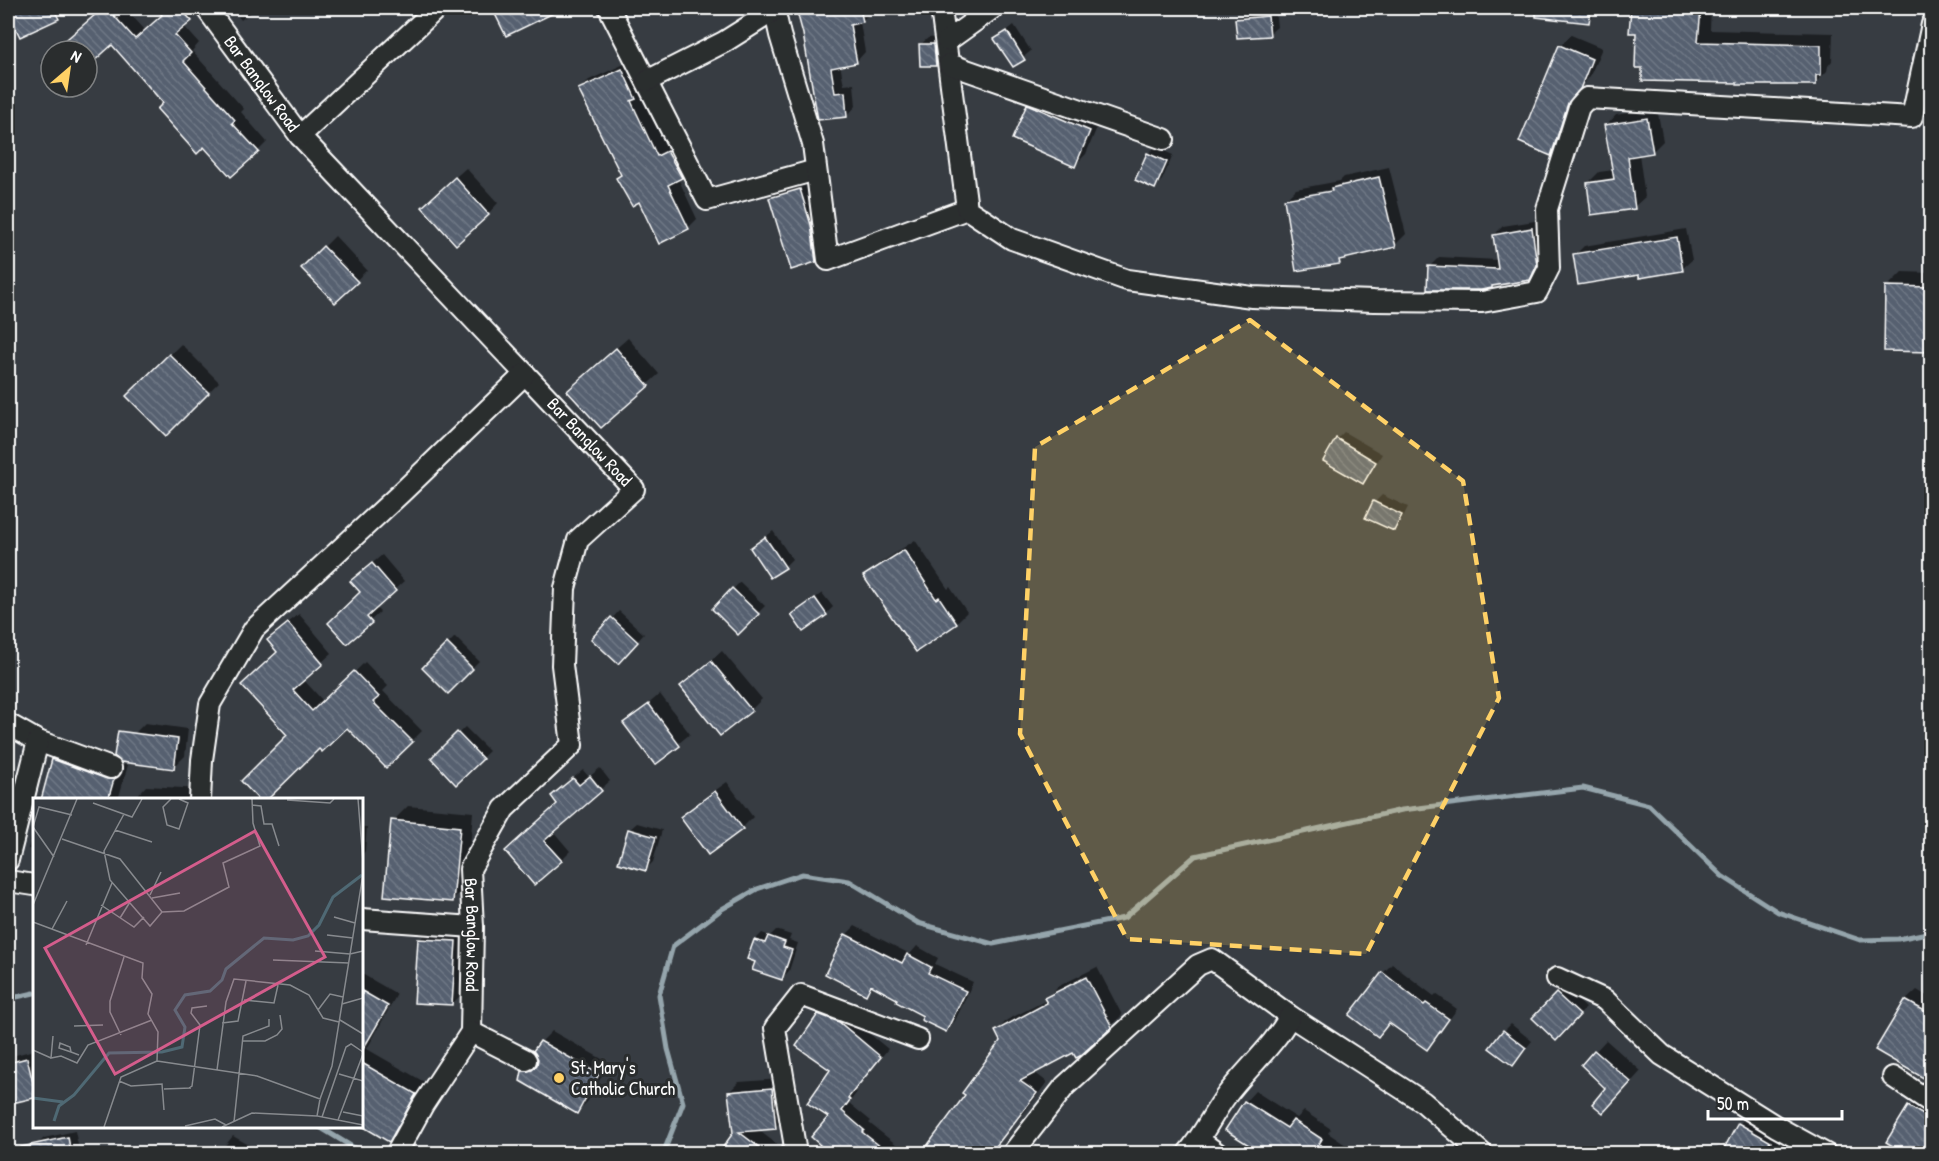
<svg xmlns="http://www.w3.org/2000/svg" width="1939" height="1161" font-family="'Patrick Hand',sans-serif">
<style>
.shadow{fill:#0007;fill-rule:evenodd}
.lines{fill:none;stroke-linecap:round;stroke-linejoin:round}
.stream{stroke:#95a5ac;stroke-width:5}
.building{fill:url(#building-back-hatch);stroke:#fff;stroke-width:1.5}
.minor-casing{stroke:#fff;stroke-width:24}
.minor{stroke:#2a2d2e;stroke-width:20}
.marked{fill:#ffd166;fill-opacity:0.2;stroke:#ffd166;stroke-width:4.5;stroke-dasharray:12 8;stroke-linejoin:round}
.poi-dot{fill:#ffd166;stroke:#2a2d2e;stroke-width:2}
.labels{text-anchor:middle;stroke-width:6;stroke-linejoin:round;paint-order:stroke}
.street-label{font-size:18px;fill:#fff;stroke:#2a2d2e}
.poi-label{font-size:18px;fill:#fff;stroke:#2a2d2e;text-anchor:start}
.inset-river{fill:none;stroke:#4f6974;stroke-width:3}
.inset-road{fill:none;stroke:#878a8e;stroke-width:1.5}
.view{fill:#d45d8c;fill-opacity:0.15;stroke:#d45d8c;stroke-width:3}
.inset-edge{fill:none;stroke:#fff;stroke-width:3}
</style>
<defs>
<pattern id="building-back-hatch" width="6" height="6" patternUnits="userSpaceOnUse" patternTransform="scale(1.5)"><rect width="6" height="6" fill="#566070"/><path d="M-1 5l2 2M0 0l6 6M5-1l2 2" fill="none" stroke="#6f7885"/></pattern>
</defs>
<rect width="100%" height="100%" fill="#373c42"/>
<filter id="ink" filterUnits="userSpaceOnUse"><feTurbulence type="fractalNoise" baseFrequency=".0167" numOctaves="2"/><feDisplacementMap in="SourceGraphic" scale="12" xChannelSelector="R" yChannelSelector="G"/><feConvolveMatrix kernelMatrix="1 2 1 2 8 2 1 2 1" color-interpolation-filters="sRGB"/></filter>
<g filter="url(#ink)">
<g class="shadow">
<path d="M17,8h50v1l-9,9 -47,-4z"/>
<path d="M103,8h22l20,22 18,-15 -7,-7h41l3,3 -16,15 15,17 -7,8 52,58 -3,3 26,30 -9,9 -93,-48 -53,-60 -25,17v-9h-35z"/>
<path d="M231,8h26l-16,12z"/>
<path d="M494,8h66l-53,26z"/>
<path d="M712,8h23l-20,7z"/>
<path d="M798,8h73l1,4 -12,10 5,30 -9,10 -16,2 4,21 10,-1 2,22 -9,10 -28,2z"/>
<path d="M1549,8h51l-1,2 -11,11 -40,-4z"/>
<path d="M1632,8h79l-1,22 123,3 -1,28 -4,5 -1,5 -12,12 -172,-16 -6,-35 -7,-1z"/>
<path d="M1275,10l2,17 -8,7 -33,-14 7,-7z"/>
<path d="M1014,25l17,26 -18,14 -17,-26z"/>
<path d="M1571,35l31,13 -12,28 -12,15 -17,53 -11,11 10,-109z"/>
<path d="M940,37l3,21 -7,7 -16,-20 8,-7z"/>
<path d="M51,52v23l-11,-12z"/>
<path d="M631,61l13,28 -4,4 27,55 9,-5 14,25 -12,10 19,41 -9,9 -49,-28 -21,-22 4,-4 -43,-85 10,-9z"/>
<path d="M1039,94l61,26 -14,34 -11,11 -47,-60z"/>
<path d="M1657,108l6,33 -11,11 -13,2 6,43 -11,10 -46,-24 11,-11 15,-2 -8,-44 10,-11z"/>
<path d="M1155,147l18,8 -11,25 -7,7 -7,-33z"/>
<path d="M1389,167l17,67 -11,11 -51,12 -5,5 -54,-62 11,-11 44,-8 4,-4zM1339,188l1,3 -44,8v-3z"/>
<path d="M466,168l32,35 -10,11 -54,-18z"/>
<path d="M811,179l15,70 -11,11 -45,-61 11,-11z"/>
<path d="M1541,220l4,35 -6,14 -10,9 -35,6 -2,3 -62,-21 9,-9 59,3 -4,-25 9,-9z"/>
<path d="M1686,229l6,31 -10,9 -107,-14 9,-9z"/>
<path d="M335,236l32,34 -32,31 -32,-33z"/>
<path d="M1902,272l30,1v78l-45,-64z"/>
<path d="M628,338l31,36 -58,52 -21,-46z"/>
<path d="M181,344l38,38 -53,52 -38,-38z"/>
<path d="M1344,432l38,22 -13,21 -7,7 -25,-43z"/>
<path d="M1382,495l26,12 -8,16 -7,7 -18,-28z"/>
<path d="M773,531l19,28 -7,7 -34,-18z"/>
<path d="M915,540l33,49 2,-2 17,25 -11,11 -91,-46 11,-11z"/>
<path d="M382,555l22,26 -29,26 5,5 -33,30 15,-50v-20z"/>
<path d="M740,582l25,24 -27,27 -24,-24z"/>
<path d="M822,593l11,14 -7,7 -33,1z"/>
<path d="M619,611l25,23 -19,21 -32,-16z"/>
<path d="M299,614l33,39 -29,26 21,23 41,-40 23,24 -5,5 39,40 -35,35 -40,-40 -58,9 -10,-83v-22z"/>
<path d="M455,637l24,24 -31,31 -24,-24z"/>
<path d="M722,651l40,48 -11,11 -69,-24z"/>
<path d="M660,694l30,40 -35,29 -30,-39z"/>
<path d="M145,723l43,6 -3,27 -11,11 -40,-33z"/>
<path d="M465,727l24,24 -33,32 -23,-25z"/>
<path d="M68,745l54,20h6l-10,35h-76l11,-40z"/>
<path d="M600,768l10,13 -57,50 17,20 -9,9 -45,-18 42,-37 4,-18 21,-17 6,7z"/>
<path d="M727,782l26,35 -11,11 -58,-12 11,-11z"/>
<path d="M146,786l56,3 -1,11h-68z"/>
<path d="M408,806l65,6 -6,74 -15,14 -59,-79z"/>
<path d="M637,823l25,7 -9,32 -7,7 -17,-39z"/>
<path d="M34,827v23l-6,-1z"/>
<path d="M362,827h5l-2,24 -3,4z"/>
<path d="M855,926l55,28 7,-8 21,12 -3,6 38,18 -18,39 -9,9 -47,-32 -25,-13 -8,8 -20,-58z"/>
<path d="M430,929l36,2 -3,62 -11,11 -33,-64z"/>
<path d="M776,930l15,5 -2,5 9,3 -9,28 -7,7 -25,-17 -2,-21 7,-7 8,3z"/>
<path d="M1392,964l42,32 2,-2 21,15 -21,29 -9,10 -36,-26 -13,13 5,-62z"/>
<path d="M1097,967l25,48 -11,11 -77,46 13,10 -25,34 -11,10 -21,28h-71l22,-25 61,-87 -5,-11 10,-11 40,-20 10,-13z"/>
<path d="M362,974l35,20 -30,55 59,34 -26,46 -11,11 -27,-16z"/>
<path d="M1564,987l22,21 -30,31 -22,-21z"/>
<path d="M1917,990l15,9v83l-55,-32 29,-50z"/>
<path d="M827,1007l20,8 41,34 -34,41 3,2 -8,11 22,18 -2,2 37,29 -2,2h-90l8,-10 8,-27 2,-48 -13,-54z"/>
<path d="M1511,1024l21,17 -19,23 -9,-33z"/>
<path d="M552,1031l57,32 -21,38 -11,11 -53,-40 11,-11 4,-1 2,-18z"/>
<path d="M1606,1040l35,31 -27,30 -6,-13 -25,-23z"/>
<path d="M34,1050v46l-26,7v-46z"/>
<path d="M781,1079l4,39 -10,9 -18,2 25,19 -4,6h-59l16,-21 -6,-41 10,-10z"/>
<path d="M1255,1091l42,27 7,-7 27,18 -3,4 31,21h-94l-38,-25 18,-27z"/>
<path d="M1920,1096l12,7v51l-22,-47z"/>
<path d="M1749,1115l28,21 27,18h-93l10,-10 5,3 13,-23z"/>
<path d="M75,1131l5,23h-42l-1,-9 7,-7z"/>
<path d="M233,1136l32,18h-47z"/>
<path d="M8,1146v1l5,7h-5z"/>
</g>
<g class="lines">
<g class="stream">
<path d="M8,999l26,-6"/>
<path d="M318,1126l46,28"/>
<path d="M663,1154l20,-51 -15,-54 -9,-54 14,-49 49,-37 35,-20 45,-15 47,7 69,42 75,21 131,-26 71,-62 207,-46 181,-22 66,17 73,71 56,36 82,28 38,-1 34,-7"/>
</g>
</g>
<g class="building">
<path d="M22,8h31l6,11 -39,18 -11,-23z"/>
<path d="M103,8h4l28,31 27,-24 -6,-7h24l12,13 -17,14 16,18 -8,8 52,59 -3,3 27,29 -28,25 -27,-30 -7,7 -40,-45 6,-6 -51,-58 -19,17 -6,-6v-5h-34z"/>
<path d="M492,8h72l-58,28z"/>
<path d="M796,8h64l3,14 -13,3 7,38 -26,5 4,25 10,-1 2,25 -29,3 -15,-86z"/>
<path d="M1536,8h55l-2,15 -53,-6z"/>
<path d="M1631,8l70,1 -3,33 123,3v30h-5v10h-79v-2l-95,-2v-13h-7l1,-35h-7z"/>
<path d="M1268,16l2,20 -33,2 -2,-19z"/>
<path d="M1007,31l18,29 -12,7 -19,-28z"/>
<path d="M919,44h15l2,22h-16z"/>
<path d="M1559,45l33,14 -12,30 -12,14 -17,53 -32,-14z"/>
<path d="M622,69l14,30 -5,2 26,55 10,-5 15,27 -14,7 21,44 -30,15 -20,-42 -7,4 -16,-28 5,-3 -43,-86z"/>
<path d="M1027,104l63,27 -15,36 -63,-28z"/>
<path d="M1647,118l6,35 -25,4 7,52 -44,6 -4,-32 27,-4 -10,-54z"/>
<path d="M1147,153l20,9 -12,27 -20,-9z"/>
<path d="M455,177l34,38 -33,30 -34,-38z"/>
<path d="M1379,177l17,70 -57,13 1,4 -44,7 -12,-72 48,-8 -1,-3z"/>
<path d="M800,189l11,36 5,37 -25,8 -22,-72z"/>
<path d="M1532,228l5,37 -7,15 -38,6v2l-11,2h-54l1,-24 70,3 -5,-34z"/>
<path d="M1677,237l6,34 -44,7v-3l-61,10 -5,-31z"/>
<path d="M323,246l35,36 -23,21 -34,-35z"/>
<path d="M1885,286l47,1v65l-48,-1z"/>
<path d="M616,348l33,38 -48,42 -34,-37z"/>
<path d="M169,354l40,39 -43,43 -40,-40z"/>
<path d="M1336,438l40,24 -13,22 -40,-23z"/>
<path d="M1373,501l29,14 -8,16 -29,-13z"/>
<path d="M765,537l21,31 -16,10 -20,-30z"/>
<path d="M904,550l32,49 3,-2 18,27 -41,28 -53,-76z"/>
<path d="M372,563l24,28 -29,26 5,6 -25,21 -19,-21 32,-31 -10,-11z"/>
<path d="M732,588l27,26 -21,21 -26,-26z"/>
<path d="M815,598l12,17 -24,17 -12,-17z"/>
<path d="M611,617l27,25 -20,22 -27,-25z"/>
<path d="M288,623l35,41 -30,26 19,21 42,-40 25,26 -6,5 40,40 -27,26 -39,-40 -25,24 -3,-3 -52,51h-8l-18,-19 46,-46 -46,-50 36,-33 -10,-12z"/>
<path d="M447,643l26,26 -25,25 -26,-26z"/>
<path d="M711,661l41,50 -32,25 -40,-50z"/>
<path d="M649,704l31,42 -25,19 -32,-42z"/>
<path d="M118,731l60,8 -4,30 -53,-7 -7,-6z"/>
<path d="M457,732l26,27 -27,26 -25,-27z"/>
<path d="M52,759l55,20h7l-6,21h-67z"/>
<path d="M590,776l12,15 -58,50 18,20 -28,24 -29,-34 52,-47 -6,-8 22,-18 6,7z"/>
<path d="M715,791l28,38 -35,26 -28,-38z"/>
<path d="M391,820l69,7 -7,75 -69,-6z"/>
<path d="M628,829l28,8 -10,34 -28,-8z"/>
<path d="M845,934l57,29 5,-9 24,13 -3,6 38,18 -20,41 -25,-12 2,-4 -27,-14 1,-3 -26,-14 -5,10 -41,-21z"/>
<path d="M768,936l17,6 -2,5 9,3 -10,30 -30,-10 3,-8 -8,-3 7,-19 11,3z"/>
<path d="M418,939l38,2 -4,64 -38,-2z"/>
<path d="M1382,972l42,33 2,-2 23,16 -22,31 -38,-27 -11,14 -29,-22z"/>
<path d="M1086,977l26,50 -32,29 -4,2 -3,-5 -53,28 17,12 -47,61h-69l44,-59 -3,-2 38,-52 -5,-10 52,-28 -3,-5z"/>
<path d="M362,991l26,15 -26,45z"/>
<path d="M1556,993l24,22 -24,26 -24,-23z"/>
<path d="M1905,1000l27,15v68l-57,-33z"/>
<path d="M818,1014l21,8 42,35 -33,41 2,2 -8,11 22,19 -2,2 28,22h-78l8,-9 -9,-8 17,-20 -21,-14 23,-33 -34,-24z"/>
<path d="M1503,1030l23,18 -13,18 -24,-18z"/>
<path d="M540,1041l59,33 -22,40 -57,-33 2,-10 10,-1 5,-5 1,-6 -5,-8z"/>
<path d="M1594,1050l37,32 -28,31 -11,-9 13,-16 -24,-23z"/>
<path d="M27,1058l7,29v11l-26,6v-41z"/>
<path d="M362,1063l54,31 -27,48 -27,-16z"/>
<path d="M772,1088l4,41 -37,3 29,22h-50l15,-21 -5,-41z"/>
<path d="M1244,1101l43,27 6,-8 29,19 -3,5 15,10h-71l-38,-24z"/>
<path d="M1908,1106l24,14v34h-27l-19,-12z"/>
<path d="M1738,1123l33,19 -7,12h-43z"/>
<path d="M68,1137l3,17h-49l-1,-7z"/>
</g>
<g class="lines">
<g class="minor-casing">
<g id="minor">
<path id="s1" d="M206,8l94,128 334,353 -56,51 -13,48 -3,77 10,80 -68,64 -34,60 3,58 -2,105 -48,73 -27,49"/>
<path d="M609,8l98,192 109,-30"/>
<path d="M774,8l6,27 33,109 15,116 139,-51"/>
<path d="M941,8l26,201 45,30 115,41 125,17 122,4 108,1 55,-10 12,-24 -2,-59 32,-102 8,-9 325,19 20,-93"/>
<path d="M947,41l46,-33"/>
<path d="M949,64l215,75"/>
<path d="M647,81l77,-39 51,-32"/>
<path d="M300,136l137,-128"/>
<path d="M8,724l30,17 73,27"/>
<path d="M200,800l2,-40 8,-56 44,-75 147,-136 124,-119"/>
<path d="M8,860l30,-119"/>
<path d="M8,881l26,4"/>
<path d="M362,919l111,8"/>
<path d="M1557,978l48,22 57,55 115,72 49,27"/>
<path d="M471,1032l55,28"/>
<path d="M1893,1077l39,26"/>
<path d="M1199,1140l19,14"/>
<path d="M791,1154l4,-7 -20,-119 26,-33 117,44"/>
<path d="M1012,1154l53,-68 133,-121 14,-6 78,57 133,86 60,52"/>
<path d="M1187,1154c16,-18 25,-39 39,-58 21,-28 48,-50 64,-80"/>
</g>
</g>
<use href="#minor" class="minor"/>
</g>
</g>
<path class="marked" d="M1250,320l213,161 36,217 -133,256 -239,-15 -107,-205 15,-287z"/>
<circle class="poi-dot" cx="559" cy="1078" r="6"/>
<g class="labels">
<g class="street-label">
<text dy="6" stroke="none"><textPath href="#s1" startOffset="94">Bar Banglow Road</textPath></text>
<text dy="6" stroke="none"><textPath href="#s1" startOffset="580">Bar Banglow Road</textPath></text>
<text dy="6" stroke="none"><textPath href="#s1" startOffset="1156">Bar Banglow Road</textPath></text>
</g>
<g class="poi-label">
<text x="571" y="1074">St. Mary's<tspan x="571" dy="21">Catholic Church</tspan></text>
</g>
</g>
<g transform="translate(33 798)">
<rect width="330" height="330" fill="#373c42"/>
<path class="inset-river" d="M0,300l30,4M21,323l5,-15 15,-11 35,-42 53,-1 20,-5 3,-20 -10,-17 10,-15 25,-4 12,-11 4,-11 38,-31 29,2 15,-4 11,-11 14,-28 29,-22"/>
<path class="inset-road" d="M138,1l-8,8 4,18 12,4 9,-26 -9,-4M325,1l5,63M254,2l43,3 4,-4M60,5l39,14 10,-18M219,7l9,1 3,18h8l7,22M91,16l-20,37 6,29 40,46 12,-14M82,32l37,12M29,41l58,20 42,53 22,-1 45,-24 -6,-24 37,-17 -7,-23 -1,-24M21,59l-21,-30 6,-20 33,8M117,97l11,-23M119,100l28,-5M0,107l44,-106M68,107l33,22 10,-10M301,119l21,6M87,120l10,-16M0,124l110,41 -1,15 10,16 -4,20 10,18 -1,29M19,131l15,-28M294,137l26,3M53,147l26,-62M282,153l35,3 13,-3M240,162l76,3M211,202l30,3 4,-18M309,206l21,-6M285,212l12,-16 13,3M307,222l23,14M189,225l16,-2 8,-40M41,228l29,-1M88,237l-11,-23v-11l14,-44M20,238l-2,22 10,-2 16,7 11,-18 64,-25M210,243h22l12,-6 5,-6 -2,-14M0,252l18,8M38,254l-1,-5 -10,-4 -1,5 12,4 8,3M124,263l100,15 63,23 12,-33 31,-192M184,272l9,-68 8,-23 56,6 19,10 14,23 16,4M306,276l24,7M86,283l12,5 31,-2 2,26M156,290l3,-2 8,-61 -9,-12 1,-5 15,-2M131,291l27,-1M287,301l-3,17 46,9M310,314l20,4M289,319l24,-70 5,-3 12,8M305,322l25,-66M201,324l9,-86 26,-10v-7M152,328l30,-7 11,6M71,329l17,-50 36,-16M189,329l30,-14 65,3"/>
<path class="view" d="M222,33l70,126 -210,117 -70,-126z"/>
<rect width="330" height="330" class="inset-edge"/>
</g>
<rect width="1939" height="1161" fill="none" stroke="#2a2d2e" stroke-width="30"/>
<rect x="15" y="15" width="1909" height="1131" fill="none" stroke="#fff" stroke-width="2" filter="url(#ink)"/>
<g transform="translate(69 69) rotate(29)"><circle r="28" fill="#2a2d2e" stroke="#7f8182" stroke-width="1.5"/>
<path d="M0-4.5L10 22L0 15L-10 22Z" fill="#ffd166"/>
<text y="-9" font-size="16" font-weight="bold" text-anchor="middle" fill="#ffffff">N</text>
</g>
<path d="M1708 1110v9h134v-9" fill="none" stroke="#ffffff" stroke-width="3"/>
<text x="1717" y="1110" font-size="18" fill="#ffffff" stroke="#2a2d2e" stroke-width="4.5" paint-order="stroke">50 m</text>
</svg>
